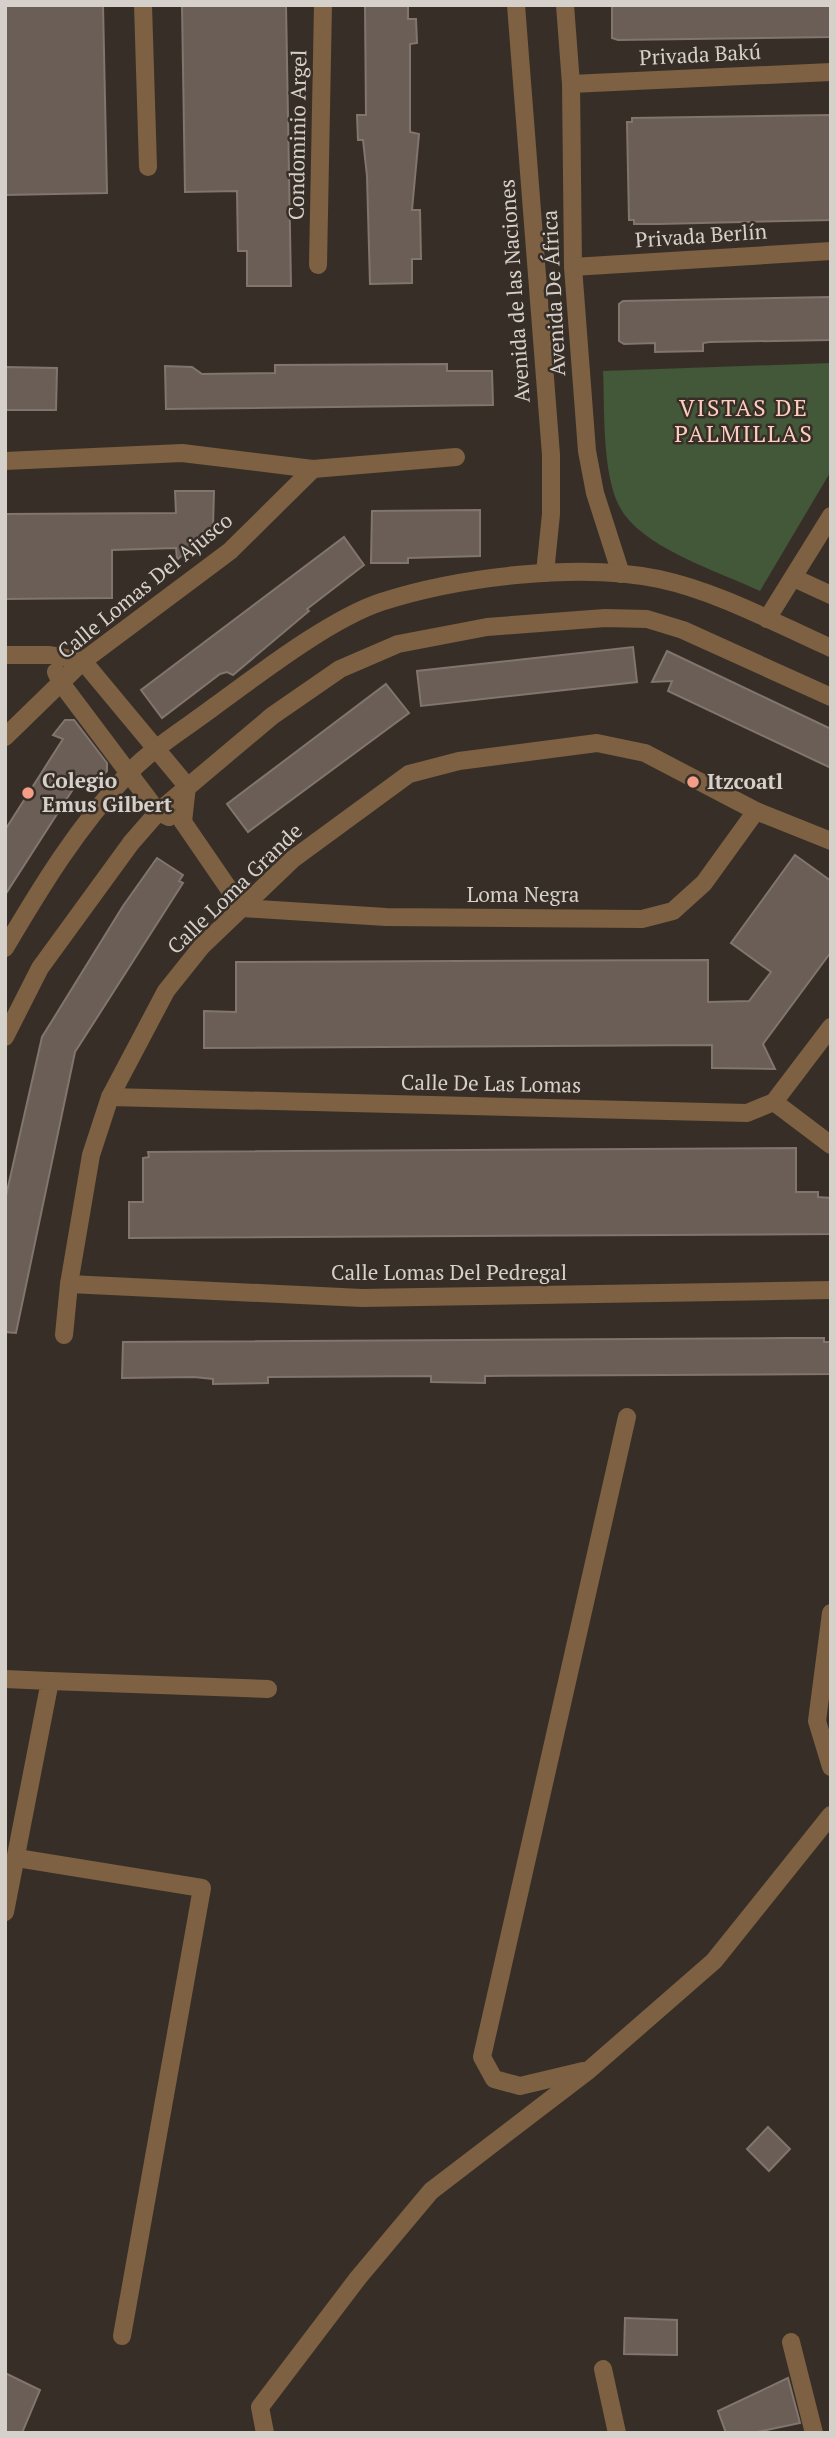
<svg xmlns="http://www.w3.org/2000/svg" width="836" height="2438" font-family="'PT Serif',serif">
<style>
.green{fill:#435739}
.building{fill:#6a5e57;stroke:#81756e;stroke-width:2}
.lines{fill:none;stroke-linecap:round;stroke-linejoin:round}
.minor{stroke:#7e6042;stroke-width:18}
.poi-dot{fill:#f49e88;stroke:#372f27;stroke-width:2.5}
.labels{text-anchor:middle;stroke-width:5;stroke-linejoin:round;paint-order:stroke}
.street-label{font-size:21px;fill:#d6d0cb;stroke:#372f27}
.poi-label{font-size:21px;font-weight:bold;fill:#d6d0cb;stroke:#372f27;text-anchor:start}
.neighbourhood-label{font-size:23px;letter-spacing:2px;fill:#ffcdbf;stroke:#372f27}
</style>
<rect width="100%" height="100%" fill="#372f27"/>
<path class="green" d="M831,363v108l-71,120c-40,-19 -109,-40 -136,-77 -23,-32 -19,-104 -21,-143z"/>
<g class="building">
<path d="M5,5h98l4,188 -102,2z"/>
<path d="M182,5h104l5,281h-44v-35h-9l-1,-60 -52,1z"/>
<path d="M365,5h43v14h8l1,24 -7,1v88l9,2 -7,76h8l1,49h-9v24l-42,1 -3,-108 -4,-36h-5l-1,-25h9z"/>
<path d="M612,5h219v32l-213,3 -6,-2z"/>
<path d="M831,115v105l-172,4h-25v-4h-5l-2,-98h5v-4z"/>
<path d="M831,297l-1,43 -120,2 -7,1v8l-48,1v-9l-31,1 -5,-3v-37l4,-3z"/>
<path d="M447,364v7h45l1,34 -327,4 -1,-43 27,1 10,7 73,-1v-8z"/>
<path d="M5,367l52,1 -1,42h-51z"/>
<path d="M175,491h39l-1,36 -36,33 -1,-12 -64,2v48l-107,1v-85l171,-1z"/>
<path d="M480,510v46l-72,2v5h-37l1,-52z"/>
<path d="M344,537l20,28 -57,44 2,2 -76,64 -6,-3 -7,2 -58,44 -21,-28z"/>
<path d="M633,647l4,35 -216,24 -4,-35z"/>
<path d="M667,651l164,78v39l-163,-77 4,-10 -20,1z"/>
<path d="M386,684l23,29 -161,119 -21,-28z"/>
<path d="M65,720h9l33,43v8l-18,20 -12,-8 -72,112v-65l58,-91 -10,-4z"/>
<path d="M795,855l36,26v71l-68,92 12,25 -63,-1v-23l-508,3v-37l32,1v-50l472,-2v42l41,-1 22,-29 -40,-29z"/>
<path d="M157,858l26,17 -4,6 4,2 -108,169 -59,281 -11,-1v-132l37,-163 81,-131z"/>
<path d="M796,1148v44h22v5l13,1v36l-702,4v-36h14v-44l6,-1 -1,-5z"/>
<path d="M787,1338h37v4h7v32l-346,2v7l-54,-1v-6l-163,1v6l-55,1v-5l-19,-2 -72,1 1,-36z"/>
<path d="M768,2127l22,22 -21,22 -22,-22z"/>
<path d="M625,2318l52,2v35l-53,-1z"/>
<path d="M5,2373l35,17 -18,43h-17z"/>
<path d="M788,2378l12,45 -48,10h-26l-8,-22z"/>
</g>
<g class="lines">
<g class="minor">
<path d="M143,5l5,162"/>
<path d="M516,5l35,450v59l-6,59"/>
<path d="M565,5l6,79 2,183 14,184 8,42 26,81"/>
<path d="M571,84l260,-12"/>
<path d="M318,265l5,-260"/>
<path d="M573,267l258,-16"/>
<path d="M5,461l177,-8 131,16 143,-12"/>
<path d="M794,578l37,17"/>
<path d="M767,619l64,-103"/>
<path d="M5,655h45l33,6 104,125 -4,36"/>
<path d="M56,672l5,11 97,129 11,5"/>
<path d="M5,737l78,-76 147,-110 83,-82"/>
<path d="M183,822l59,86 144,9 256,2 31,-8 31,-28 52,-72"/>
<path d="M5,948c36,-61 73,-122 122,-173 25,-27 59,-47 88,-69 44,-32 115,-87 166,-104 77,-25 199,-40 278,-23 60,13 116,44 172,69"/>
<path d="M5,1037l35,-69 91,-125 27,-31 114,-96 68,-47 58,-25 89,-17 118,-9 42,1 36,11 148,67"/>
<path d="M110,1097l637,16 27,-11 57,-75"/>
<path d="M774,1102l57,43"/>
<path d="M69,1284l293,14 469,-8"/>
<path d="M64,1335l5,-51 22,-129 19,-58 56,-106 36,-45 91,-87 116,-85 50,-13 138,-18 48,10 111,58 75,30"/>
<path d="M831,1613l-14,108 14,46"/>
<path d="M5,1679l45,2 -45,231"/>
<path d="M50,1681l218,8"/>
<path d="M17,1858l185,30 -80,448"/>
<path d="M583,2071l-63,15 -26,-7 -12,-22 145,-640"/>
<path d="M791,2342l23,91"/>
<path d="M603,2369l14,64"/>
<path d="M265,2433l-5,-26 98,-129 73,-87 158,-121 125,-109 117,-146"/>
</g>
</g>
<g class="poi-dot">
<circle cx="693" cy="782" r="7"/>
<circle cx="28" cy="793" r="7"/>
</g>
<g class="labels">
<g class="street-label">
<text transform="translate(700 55) rotate(-3)" y="7">Privada Bakú</text>
<text transform="translate(298 135) rotate(-89)" y="7">Condominio Argel</text>
<text transform="translate(701 236) rotate(-4)" y="7">Privada Berlín</text>
<text transform="translate(515 291) rotate(-94)" y="7">Avenida de las Naciones</text>
<text transform="translate(554 293) rotate(-93)" y="7">Avenida De África</text>
<text transform="translate(145 586) rotate(-39)" y="7">Calle Lomas Del Ajusco</text>
<text transform="translate(235 889) rotate(-44)" y="7">Calle Loma Grande</text>
<text x="523" y="902">Loma Negra</text>
<text transform="translate(491 1084) rotate(1)" y="7">Calle De Las Lomas</text>
<text x="449" y="1280">Calle Lomas Del Pedregal</text>
</g>
<g class="poi-label">
<text x="42" y="788">Colegio<tspan x="42" dy="24">Emus Gilbert</tspan></text>
<text x="707" y="789">Itzcoatl</text>
</g>
<g class="neighbourhood-label">
<text x="744" y="416">VISTAS DE<tspan x="744" dy="26">PALMILLAS</tspan></text>
</g>
</g>
<rect width="836" height="2438" fill="none" stroke="#d6d0cb" stroke-width="14"/>
</svg>
